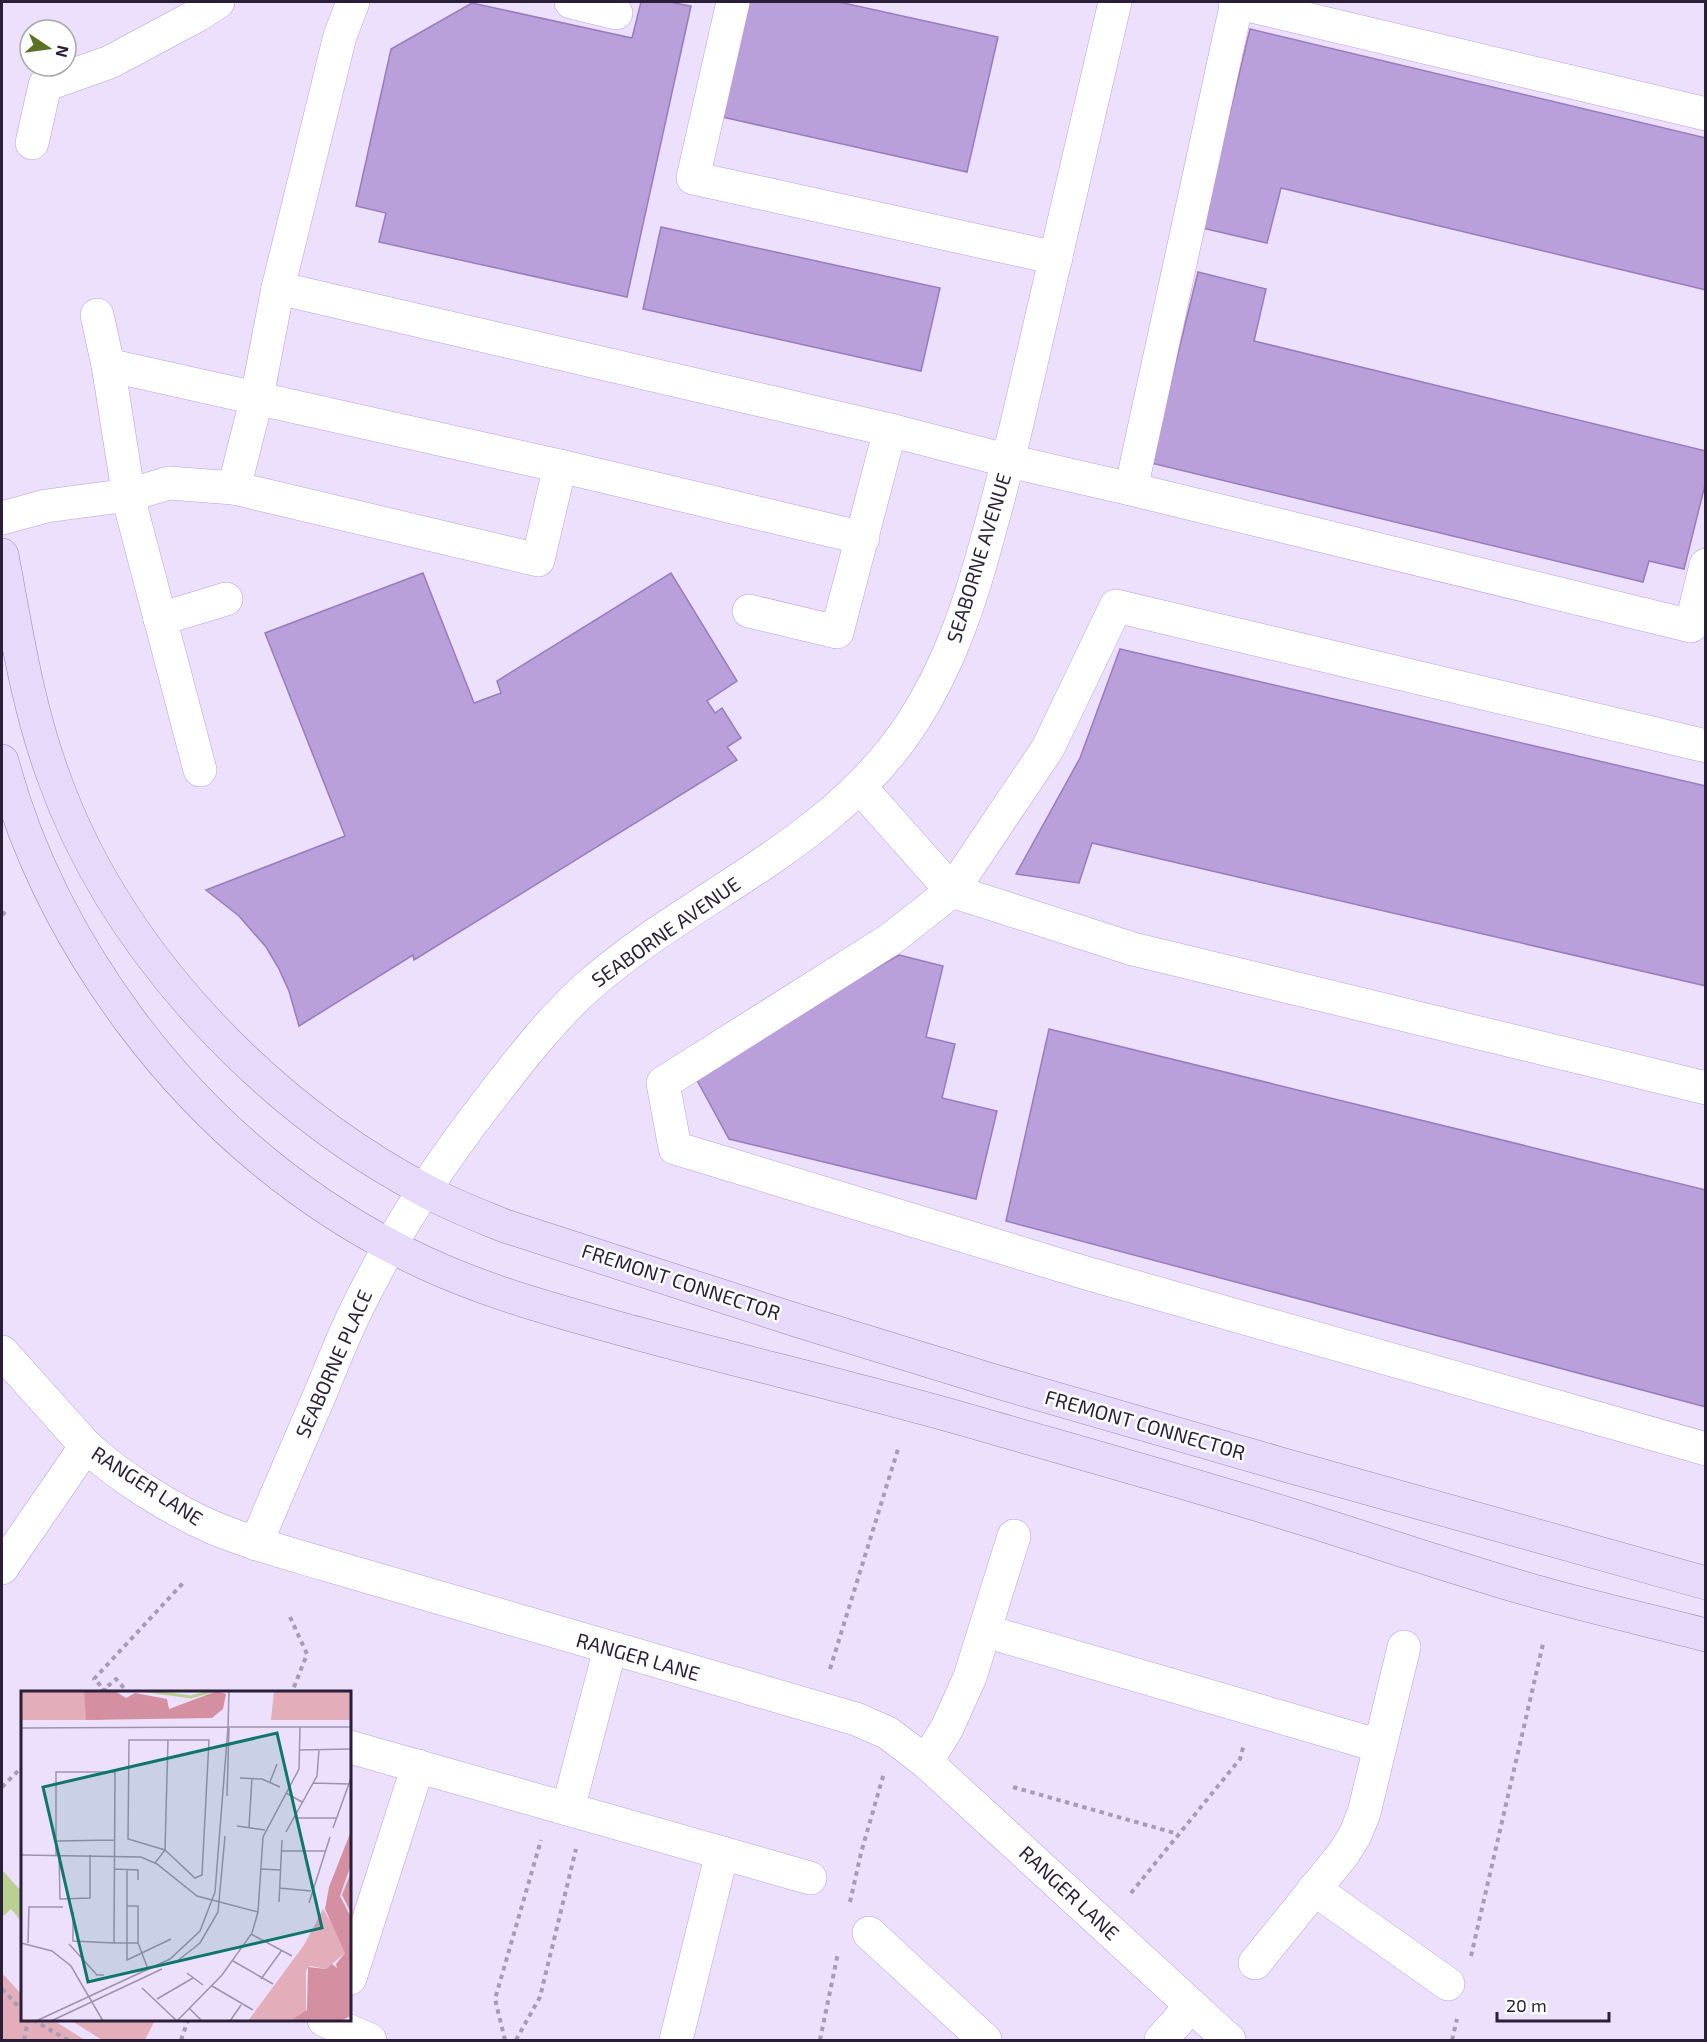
<svg xmlns="http://www.w3.org/2000/svg" width="1707" height="2042" font-family="'Exo 2',sans-serif">
<style>
.green{fill:#e3aeb9}
.water{fill:#bad092}
.building{fill:#b9a0da;stroke:#997bbf;stroke-width:1.5}
.lines{fill:none;stroke-linecap:round;stroke-linejoin:round}
.minor-casing{stroke:#bb9de3;stroke-width:34}
.major-casing{stroke:#9a87b3;stroke-width:34}
.path{stroke:#a79bb7;stroke-width:4;stroke-dasharray:4.5 4.5;stroke-linecap:butt}
.minor{stroke:#fff;stroke-width:33}
.major{stroke:#e6d9f9;stroke-width:33}
.labels{text-anchor:middle;stroke-width:5;stroke-linejoin:round;paint-order:stroke}
.street-label{font-size:20px;fill:#2a1e39;stroke:#fff}
.inset-river{fill:none;stroke:#bad092;stroke-width:3}
.inset-road{fill:none;stroke:#9e92af;stroke-width:1.5}
.view{fill:#0f766e;fill-opacity:0.15;stroke:#0f766e;stroke-width:3}
.inset-edge{fill:none;stroke:#2a1e39;stroke-width:3}
</style>
<rect width="100%" height="100%" fill="#ece0fd"/>
<g class="green">
<path d="M2,1973l20,22v25h31l32,20h-83z"/>
<path d="M74,2020h81l-10,20h-43l-30,-19z"/>
</g>
<path class="water" d="M2,1870l20,22v30l-11,-13 -9,8z"/>
<g class="building">
<path d="M641,2h28l22,4 -64,291 -248,-55 7,-29 -30,-7 35,-157 81,-46 160,35z"/>
<path d="M734,2h105l159,35 -31,135 -258,-58z"/>
<path d="M1250,29l456,109v152l-425,-102 -14,55 -65,-15z"/>
<path d="M661,227l279,61 -19,83 -278,-62z"/>
<path d="M1198,272l68,17 -12,52 452,110v30l-22,88 -35,-8 -6,21 -492,-119z"/>
<path d="M423,573l51,130 27,-10 -4,-12 174,-108 66,108 -30,20 8,12 7,-5 19,30 -14,9 10,13 -323,200 -1,-5 -114,71 -10,-35 -11,-24 -12,-20 -27,-31 -33,-26 139,-54 -80,-203z"/>
<path d="M1120,649l586,137v200l-614,-143 -13,40 -63,-9 64,-116z"/>
<path d="M899,955l44,11 -17,71 29,7 -13,54 55,13 -21,88 -247,-60 -37,-68z"/>
<path d="M1049,1029l657,161v217l-700,-186z"/>
</g>
<g class="lines">
<g class="minor-casing">
<g id="minor">
<path d="M571,2l45,11"/>
<path d="M733,2l-40,176 363,80"/>
<path d="M1235,2l471,112"/>
<path d="M32,143l13,-58 65,-23 86,-46 22,-14"/>
<path d="M278,288l62,-252 13,-34"/>
<path d="M97,315l11,50"/>
<path d="M560,466l303,72"/>
<path d="M1131,489l106,-487"/>
<path d="M2,518l44,-12 83,-11 40,-12 65,5"/>
<path d="M749,611l88,21 53,-202"/>
<path d="M160,619l66,-20"/>
<path d="M1706,746l-590,-140 -68,142 -96,143 -61,48 -228,144 12,65 411,125 620,176"/>
<path d="M200,770l-70,-266 -22,-139 452,101 -22,94 -304,-72 23,-91 21,-109 612,142 119,31 122,28 560,137 15,-61"/>
<path d="M860,787l92,104 181,58 573,139"/>
<path d="M2,1352l84,94c34,31 86,64 128,82 36,15 73,25 110,36l532,155 32,14 38,29 303,278"/>
<path d="M256,1544c21,-51 43,-101 65,-152 15,-37 30,-74 49,-109 34,-67 79,-132 126,-192 28,-36 56,-72 90,-103 106,-94 245,-141 326,-265 39,-60 60,-126 78,-194 16,-57 29,-113 42,-170 28,-119 56,-238 83,-357"/>
<path d="M2,1568l84,-122"/>
<path d="M985,1631l395,115"/>
<path d="M350,1747l460,131"/>
<path d="M926,1762l21,-34 23,-51 44,-141"/>
<path d="M568,1809l42,-160"/>
<path d="M1314,1889l134,95"/>
<path d="M869,1933l116,107"/>
<path d="M1255,1963l89,-110 11,-18 9,-22 40,-166"/>
<path d="M350,1978l68,-212"/>
<path d="M324,2020l46,20"/>
<path d="M676,2040l46,-187"/>
<path d="M1161,2040l30,-34"/>
</g>
</g>
<g class="major-casing">
<g id="major">
<path d="M2,555c14,74 25,149 51,220 62,175 211,330 373,416 25,14 52,24 79,35l294,95 192,59 290,84 425,119"/>
<path d="M2,761c25,94 71,183 129,261 77,103 177,187 294,241 67,31 139,50 211,70 117,32 235,59 351,93 101,29 201,57 301,88 78,24 154,50 232,73 61,18 124,32 186,48"/>
</g>
</g>
<g class="path">
<path d="M2,915l6,-6"/>
<path d="M290,1617l17,37 -15,38"/>
<path d="M830,1669l68,-220"/>
<path d="M101,1692l15,-13 8,9"/>
<path d="M107,1692l-13,-13 90,-97"/>
<path d="M2,1787l20,-20"/>
<path d="M1013,1787l165,47"/>
<path d="M1131,1893l109,-134 4,-15"/>
<path d="M850,1902l11,-49 23,-80"/>
<path d="M1471,1956l72,-312"/>
<path d="M2,1989l20,21"/>
<path d="M33,2020l35,20"/>
<path d="M24,2040l4,-20"/>
<path d="M181,2040l7,-20"/>
<path d="M505,2040l-10,-41 46,-159"/>
<path d="M516,2040l24,-43 36,-148"/>
<path d="M820,2040l18,-87"/>
<path d="M1452,2040l5,-21"/>
</g>
<use href="#minor" class="minor"/>
<use href="#major" class="major"/>
</g>
<g class="labels">
<g class="street-label">
<text transform="translate(979 558) rotate(-73)" y="7">SEABORNE AVENUE</text>
<text transform="translate(666 932) rotate(-35)" y="7">SEABORNE AVENUE</text>
<text transform="translate(681 1282) rotate(18)" y="7">FREMONT CONNECTOR</text>
<text transform="translate(334 1364) rotate(-66)" y="7">SEABORNE PLACE</text>
<text transform="translate(1145 1425) rotate(16)" y="7">FREMONT CONNECTOR</text>
<text transform="translate(147 1486) rotate(33)" y="7">RANGER LANE</text>
<text transform="translate(638 1657) rotate(16)" y="7">RANGER LANE</text>
<text transform="translate(1069 1893) rotate(43)" y="7">RANGER LANE</text>
</g>
</g>
<g transform="translate(21 1691)">
<rect width="330" height="330" fill="#ece0fd"/>
<path d="M0,0h82v29h-82zM253,0h77v29h-80zM302,218l22,37v7l-19,16 -16,-3 -4,4v43l-16,8h-42l56,-76z" fill="#e3aeb9"/>
<path d="M63,0h31l11,7 9,-5 32,6 2,10 48,-18 9,3 -3,15 -11,9 -126,2zM330,140v34l-11,31 11,21v99l-11,5h-50l17,-11 1,-43 18,2 6,-5 5,4 -1,-4 9,-11 -20,-44 4,-22zM330,181v41l-9,-18z" fill="#d490a0"/>
<path class="inset-river" d="M127,0l43,6 21,-6"/>
<path class="inset-road" d="M208,0l-1,36h123M0,37l207,-1M279,59l51,-1M219,87l22,1 18,8M249,91l7,-18M292,92l36,1M265,102l16,9M206,105l2,-68M274,127h41M216,135l28,4M228,136l3,-49M312,137l18,-50M265,141l31,-56 2,-26M35,150l58,-1M260,160h44M0,164l120,2 16,7 40,32 61,16M35,164v-83h59l-1,171h24v-37h-11v54l44,-21M38,164l1,44 30,-1v-43M134,172l10,-13 -37,-11 1,-99h39l-3,110 30,28 7,-3 7,-135h-41M93,178l24,1v10M240,178l19,1M258,197l32,3M258,211l3,-62M288,212l21,-66M106,215v-37M52,221v29l41,2M230,243l41,22M0,252l31,8 19,15 32,55M7,252l1,-36h34M117,252l10,26M48,253l28,31h7M212,270l40,23M155,271l24,-19 18,-31 7,-76M166,282l16,12M240,288l21,-29M191,295l41,24M121,297l35,33M136,308l36,-21M168,317l13,13M15,330l134,-62 30,-28 15,-39 13,-165M30,330l111,-52M156,330l45,-46 30,-42 6,-21 5,-75 36,-68 1,-42M209,330l11,-16"/>
<path class="view" d="M256,42l45,195 -234,54 -45,-195z"/>
<rect width="330" height="330" class="inset-edge"/>
</g>
<rect width="1707" height="2042" fill="none" stroke="#2a1e39" stroke-width="6"/>
<g transform="translate(48 48) rotate(103)"><circle r="28" fill="#ffffff" stroke="#aaa5b0" stroke-width="1.5"/>
<path d="M0-4.5L10 22L0 15L-10 22Z" fill="#5b7223"/>
<text y="-9" font-size="16" font-weight="bold" text-anchor="middle" fill="#2a1e39">N</text>
</g>
<path d="M1497 2012v9h112v-9" fill="none" stroke="#2a1e39" stroke-width="3"/>
<text x="1506" y="2012" font-size="18" fill="#2a1e39" stroke="#ffffff" stroke-width="4.5" paint-order="stroke">20 m</text>
</svg>
